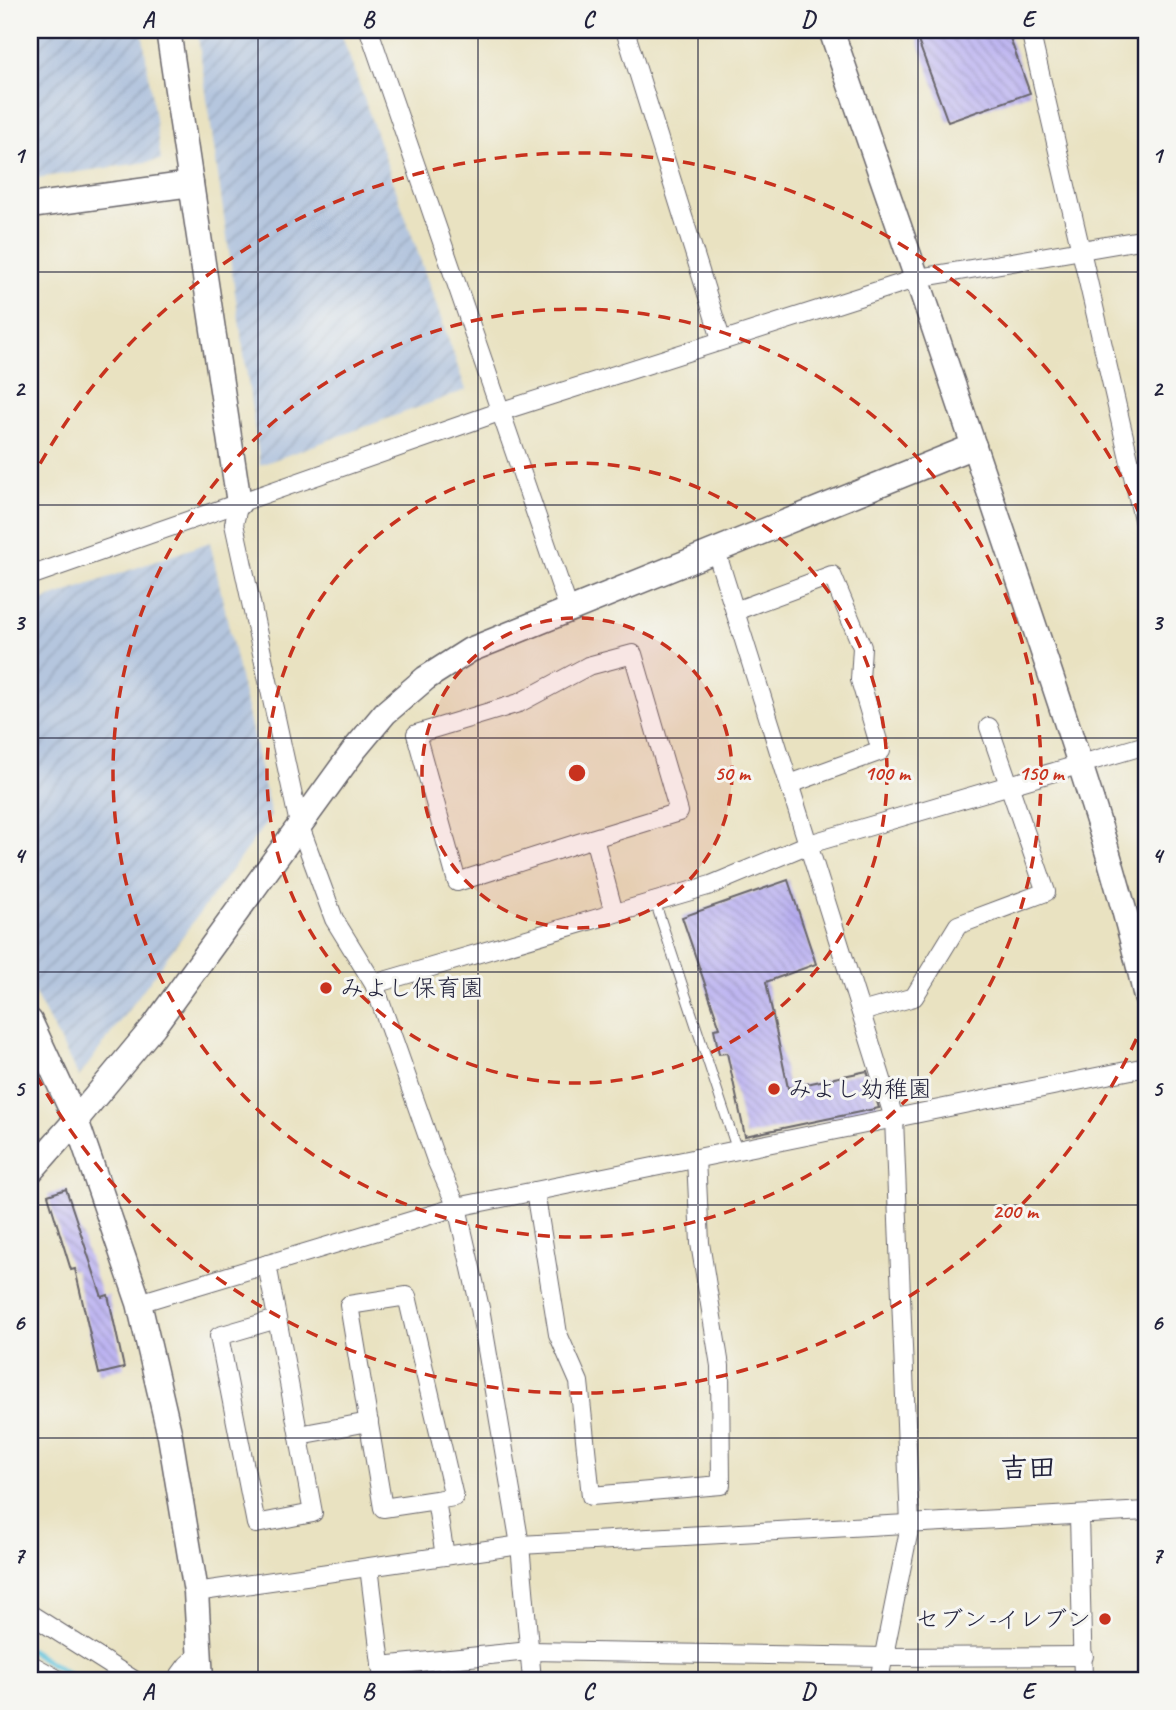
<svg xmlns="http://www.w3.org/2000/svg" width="1176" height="1710" font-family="Caveat,'Klee One',sans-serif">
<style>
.industrial{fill:url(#industrial-furrows)}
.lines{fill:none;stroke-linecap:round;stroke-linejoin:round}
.stream{stroke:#5cc1da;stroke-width:6}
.building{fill:url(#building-back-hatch)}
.lane-casing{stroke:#68656a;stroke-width:11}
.street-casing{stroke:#68656a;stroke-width:20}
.secondary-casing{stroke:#68656a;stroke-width:27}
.lane{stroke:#fff;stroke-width:9}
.street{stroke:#fff;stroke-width:18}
.secondary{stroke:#fff;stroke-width:24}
.grid{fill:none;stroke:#22223b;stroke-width:2;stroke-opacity:0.55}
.ring{fill:none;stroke:#c8321e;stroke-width:3.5;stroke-dasharray:12 9}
.poi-dot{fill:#c8321e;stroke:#f6f6f2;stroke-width:2.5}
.labels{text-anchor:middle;stroke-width:6;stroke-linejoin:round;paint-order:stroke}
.poi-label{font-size:24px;fill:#22223b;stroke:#f6f6f2;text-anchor:start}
.quarter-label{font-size:28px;font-weight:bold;fill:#22223b;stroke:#f6f6f2}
.centre{fill:#c8321e;stroke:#f6f6f2;stroke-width:3.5}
.ring-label{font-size:21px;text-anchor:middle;font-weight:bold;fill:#c8321e;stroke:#f6f6f2;stroke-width:6;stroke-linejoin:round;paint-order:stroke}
.neatline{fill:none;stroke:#22223b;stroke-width:2.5}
.grid-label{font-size:23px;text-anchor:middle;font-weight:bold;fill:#22223b}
</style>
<defs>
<pattern id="industrial-furrows" width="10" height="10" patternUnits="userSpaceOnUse" patternTransform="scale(1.75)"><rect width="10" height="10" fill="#b5c6de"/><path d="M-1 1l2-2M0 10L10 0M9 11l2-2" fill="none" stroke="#9baabf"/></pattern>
<pattern id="building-back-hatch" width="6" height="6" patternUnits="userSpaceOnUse" patternTransform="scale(1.75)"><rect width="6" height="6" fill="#b6acf1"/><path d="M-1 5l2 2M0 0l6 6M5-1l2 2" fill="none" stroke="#948cc4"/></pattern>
</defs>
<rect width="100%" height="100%" fill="#f6f6f2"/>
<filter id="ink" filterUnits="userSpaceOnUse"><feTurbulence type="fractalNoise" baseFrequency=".0143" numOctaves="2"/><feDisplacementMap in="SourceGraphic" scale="14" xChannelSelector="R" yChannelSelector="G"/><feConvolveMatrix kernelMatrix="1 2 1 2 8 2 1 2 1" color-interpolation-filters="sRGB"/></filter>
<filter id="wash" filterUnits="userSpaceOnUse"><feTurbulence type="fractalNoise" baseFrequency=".00686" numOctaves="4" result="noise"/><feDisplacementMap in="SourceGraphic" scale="28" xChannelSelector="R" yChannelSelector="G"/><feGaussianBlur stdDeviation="1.57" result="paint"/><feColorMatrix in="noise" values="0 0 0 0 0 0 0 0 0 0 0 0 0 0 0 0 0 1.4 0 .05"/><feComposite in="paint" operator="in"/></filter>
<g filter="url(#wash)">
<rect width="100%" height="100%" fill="#e9e2c1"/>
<g class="industrial">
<path d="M30,30h112l19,130 -131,19z"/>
<path d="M197,30h143l126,360 -206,75z"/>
<path d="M210,542l61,274 -192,261 -49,-92v-380z"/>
</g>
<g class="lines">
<path class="stream" d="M30,1650l47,30"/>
</g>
<g id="blocks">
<g class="building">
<path d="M914,30h93l23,63 -82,29z"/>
<path d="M788,880l28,84 -50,18 22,106 79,-17 12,37 -134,28 -18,-83 -8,1 -5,-25 6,-1 -38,-111z"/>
<path d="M66,1189l36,108 6,-2 16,73 -25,6 -24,-105 -4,1 -23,-75z"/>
</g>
</g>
</g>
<g filter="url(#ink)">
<use href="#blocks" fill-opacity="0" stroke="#68656a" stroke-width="2"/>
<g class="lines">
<g class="lane-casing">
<path id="lane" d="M655,902l82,248"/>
</g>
<g class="street-casing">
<g id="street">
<path d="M369,30l200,580"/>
<path d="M625,30l96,309"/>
<path d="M1030,30l116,502"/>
<path d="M239,503l-5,21 65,300 35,95 40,65 62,176 21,47 23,101 40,237 12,135"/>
<path d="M716,551l178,567 16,407 -31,155"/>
<path d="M30,576l472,-165 416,-133 228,-39"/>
<path d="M735,611l97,-36 30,72 -2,33 21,71 -91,33"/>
<path d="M594,838l85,-26 -46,-158 -45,12 -69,37 -103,31 41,148 137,-44 20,75"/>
<path d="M374,984l337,-99 98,-41 337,-99"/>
<path d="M861,1012l53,-15 44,-72 88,-33 -57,-165"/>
<path d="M535,1191l23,143 21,48 12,114 130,-11 -1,-119 -20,-123 -4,-85"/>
<path d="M267,1264l46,249 -57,11 -37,-188 58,-17"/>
<path d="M139,1303l318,-96 689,-140"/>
<path d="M299,1435l70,-13"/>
<path d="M436,1500l18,-3 -47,-201 -58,9 34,203 53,-8 9,56"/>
<path d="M1079,1515l4,165"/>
<path d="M369,1567l14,113"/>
<path d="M196,1592l324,-47 626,-34"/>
<path d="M30,1614l104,66"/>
<path d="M30,1664l29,16"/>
<path d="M381,1666l148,-15 355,6 200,-1"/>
<path d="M176,1680l11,-15 12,-11"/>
</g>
</g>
<g class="secondary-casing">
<g id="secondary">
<path d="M168,30l71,473"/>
<path d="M831,30c65,185 128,370 190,556 45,136 93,271 125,411"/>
<path d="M30,206l161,-22"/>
<path d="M30,1021l46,99 63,183 31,133 26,156 5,88"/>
<path d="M30,1172l46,-52 78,-94 201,-277 30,-36 41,-35 44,-28 504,-204"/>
</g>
</g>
<use href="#lane" class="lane"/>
<use href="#street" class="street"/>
<use href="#secondary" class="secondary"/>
</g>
</g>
<path class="grid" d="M258,30v1650M478,30v1650M698,30v1650M918,30v1650M30,272h1116M30,505h1116M30,738h1116M30,972h1116M30,1205h1116M30,1438h1116"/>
<circle cx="577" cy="773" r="155" fill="#c8321e" fill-opacity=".12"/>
<g class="ring">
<circle cx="577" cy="773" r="155"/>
<circle cx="577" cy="773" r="310"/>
<circle cx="577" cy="773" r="464"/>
<path d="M1145 1020A619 619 0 0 1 30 1064M30 482A619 619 0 0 1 1145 526"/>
</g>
<g class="poi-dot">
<circle cx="326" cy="988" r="7"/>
<circle cx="774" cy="1089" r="7"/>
<circle cx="1105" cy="1619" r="7"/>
</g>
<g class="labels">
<g class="poi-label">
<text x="340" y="996">みよし保育園</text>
<text x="788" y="1097">みよし幼稚園</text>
<text x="1091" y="1627" text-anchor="end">セブン-イレブン</text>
</g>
<g class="quarter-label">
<text x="1028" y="1477">吉田</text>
</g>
</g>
<circle cx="577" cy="773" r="10" class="centre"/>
<g class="ring-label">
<text x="732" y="780">50 m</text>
<text x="887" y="780">100 m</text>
<text x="1041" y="780">150 m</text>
<text x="1015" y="1218">200 m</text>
</g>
<rect width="1176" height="1710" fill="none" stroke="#f6f6f2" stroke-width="77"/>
<rect x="38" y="38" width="1100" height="1634" class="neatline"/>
<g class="grid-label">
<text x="148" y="27">A</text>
<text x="368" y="27">B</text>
<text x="588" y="27">C</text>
<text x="808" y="27">D</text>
<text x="1028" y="27">E</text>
<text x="19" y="163">1</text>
<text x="1157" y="163">1</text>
<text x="19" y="396">2</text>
<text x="1157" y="396">2</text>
<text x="19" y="630">3</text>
<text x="1157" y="630">3</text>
<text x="19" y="863">4</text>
<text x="1157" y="863">4</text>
<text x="19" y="1096">5</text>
<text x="1157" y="1096">5</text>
<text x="19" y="1330">6</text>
<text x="1157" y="1330">6</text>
<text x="19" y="1563">7</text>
<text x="1157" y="1563">7</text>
<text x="148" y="1699">A</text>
<text x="368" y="1699">B</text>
<text x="588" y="1699">C</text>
<text x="808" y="1699">D</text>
<text x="1028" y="1699">E</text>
</g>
</svg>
